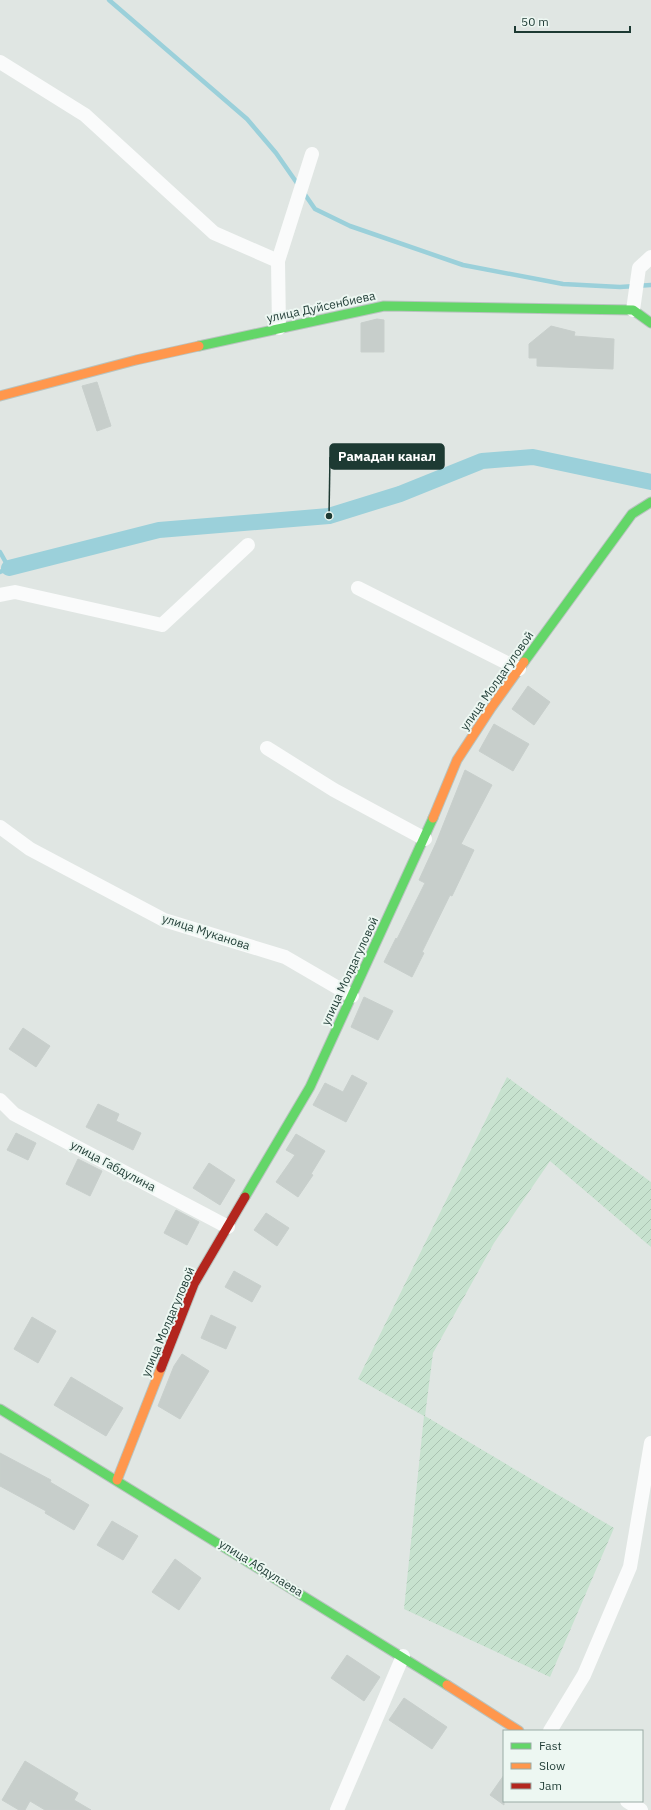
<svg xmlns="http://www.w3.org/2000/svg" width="651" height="1810" font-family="'IBM Plex Sans',sans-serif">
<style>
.garden{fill:url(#garden-furrows)}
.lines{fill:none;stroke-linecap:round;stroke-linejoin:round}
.stream{stroke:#9bd0da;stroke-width:4.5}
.canal{stroke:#9bd0da;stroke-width:16}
.building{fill:#c7cecb;stroke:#c8cfcc}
.fast-casing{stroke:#b8c3bf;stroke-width:11}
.slow-casing{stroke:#b8c3bf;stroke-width:11}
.jam-casing{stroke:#b8c3bf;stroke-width:11}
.street{stroke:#fafbfb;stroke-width:14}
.fast{stroke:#63d668;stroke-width:9}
.slow{stroke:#ff974d;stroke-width:9}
.jam{stroke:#b3261e;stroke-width:9}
.labels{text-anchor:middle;stroke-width:4;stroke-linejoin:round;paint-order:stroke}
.street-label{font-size:12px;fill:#1d3a33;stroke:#edf7f2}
.leader{fill:none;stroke:#1d3a33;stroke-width:1.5}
.callout-dot{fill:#1d3a33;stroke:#edf7f2;stroke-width:1.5}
.callout{fill:#1d3a33;stroke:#1d3a33;stroke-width:1.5}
.callout-label{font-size:13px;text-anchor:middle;font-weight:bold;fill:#fff}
</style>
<defs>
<pattern id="garden-furrows" width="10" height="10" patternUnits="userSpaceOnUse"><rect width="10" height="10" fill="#c7e2cf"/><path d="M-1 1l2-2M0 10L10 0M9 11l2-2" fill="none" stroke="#aac3b2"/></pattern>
</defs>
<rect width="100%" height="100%" fill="#e0e6e3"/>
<path class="garden" d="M507,1077l144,105v65l-101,-86 -56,82 -61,110 -8,63 189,112 -64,149 -146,-68 20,-193 -66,-37z"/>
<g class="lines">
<g class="stream">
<path d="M109,0l138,119 29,34 39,56 35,17 113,39 100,19 57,3 31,-2"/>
<path d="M0,552l9,16 -9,4"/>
</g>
<path class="canal" d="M9,568l150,-38 170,-14 71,-22 82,-33 51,-4 118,25"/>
</g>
<g class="building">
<path d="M377,319l7,1v32h-23v-29z"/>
<path d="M551,326l24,6 -1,4 40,3 -1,30 -76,-3v-8h-8v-14z"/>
<path d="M97,382l14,44 -14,5 -15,-45z"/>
<path d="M528,686l22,16 -16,23 -22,-16z"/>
<path d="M494,724l35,20 -16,27 -34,-20z"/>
<path d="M465,770l27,15 -31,59 13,6 -22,46 -2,-1 -28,57 2,1 -12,24 -28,-15 12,-24 1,1 28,-56 -6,-3 17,-37z"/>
<path d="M364,997l29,14 -15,29 -27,-13z"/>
<path d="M23,1028l27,18 -14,21 -27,-18z"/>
<path d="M352,1075l15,8 -21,39 -33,-17 12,-22 18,9z"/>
<path d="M98,1104l21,10 -3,7 25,12 -8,17 -47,-23z"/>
<path d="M16,1133l20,10 -8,17 -21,-10z"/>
<path d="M296,1134l29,17 -14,23 2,1 -15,22 -22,-15 19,-27 -9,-5z"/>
<path d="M78,1159l24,12 -12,25 -24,-12z"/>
<path d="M209,1163l26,17 -15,25 -27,-17z"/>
<path d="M176,1210l23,12 -12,23 -23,-12z"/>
<path d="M266,1213l23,15 -12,18 -23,-16z"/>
<path d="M234,1271l27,15 -9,16 -27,-15z"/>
<path d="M211,1315l25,12 -10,22 -25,-11z"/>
<path d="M32,1317l24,14 -18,32 -24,-14z"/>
<path d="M182,1354l27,17 -29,48 -22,-13 16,-40z"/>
<path d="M71,1377l52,31 -17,28 -52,-31z"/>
<path d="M0,1453l51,27 -1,2 39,23 -15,25 -29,-17 1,-2 -46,-25z"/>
<path d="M112,1521l26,15 -15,24 -26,-15z"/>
<path d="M175,1559l26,19 -22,32 -27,-18z"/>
<path d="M347,1655l33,22 -16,24 -33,-23z"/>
<path d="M404,1698l43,29 -15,22 -43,-29z"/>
<path d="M25,1761l53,32 -4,7 17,10h-46l-15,-9 -5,9h-6l-17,-10z"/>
<path d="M504,1775v30l-14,-10z"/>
</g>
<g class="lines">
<g class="fast-casing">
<g id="fast">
<path d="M199,346l185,-40 249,4 18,13"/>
<path d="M524,662l108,-148 19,-12"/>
<path d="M245,1197l65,-110 123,-269"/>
<path d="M0,1409l447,276"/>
</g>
</g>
<g class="slow-casing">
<g id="slow">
<path d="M0,396l136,-36 63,-14"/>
<path d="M433,818l24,-58 34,-52 33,-46"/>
<path d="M117,1480l44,-112"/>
<path d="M447,1685l72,46"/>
</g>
</g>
<g class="jam-casing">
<path id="jam" d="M161,1368l33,-84 51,-87"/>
</g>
<g class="street">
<path d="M0,62l85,53 129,118 64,28"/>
<path d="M633,310l6,-42 12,-11"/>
<path d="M279,328l-1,-67 34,-107"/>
<path d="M358,588l161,81"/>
<path d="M0,595l15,-3 147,33 86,-80"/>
<path d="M267,748l67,42 91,49"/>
<path d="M0,827l30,22 134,71 121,37 67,39"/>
<path d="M0,1100l14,14 214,113"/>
<path d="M550,1731l34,-56 46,-108 21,-124"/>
<path d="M627,1801l14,9"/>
<path d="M337,1810l66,-154"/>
</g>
<use href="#fast" class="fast"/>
<use href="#slow" class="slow"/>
<use href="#jam" class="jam"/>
</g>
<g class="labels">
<g class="street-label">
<text transform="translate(321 307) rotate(-12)" y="4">улица Дуйсенбиева</text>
<text transform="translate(497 681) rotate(-55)" y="4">улица Молдагуловой</text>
<text transform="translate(206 932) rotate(18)" y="4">улица Муканова</text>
<text transform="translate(350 971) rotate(-65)" y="4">улица Молдагуловой</text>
<text transform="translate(113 1166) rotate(28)" y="4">улица Габдулина</text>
<text transform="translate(168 1322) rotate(-67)" y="4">улица Молдагуловой</text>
<text transform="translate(261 1568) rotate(32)" y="4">улица Абдулаева</text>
</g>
</g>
<path class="leader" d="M329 516L330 457"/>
<circle class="callout-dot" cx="329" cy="516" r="4"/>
<rect class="callout" x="330" y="444" width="114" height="25" rx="4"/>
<g class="callout-label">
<text x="387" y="461">Рамадан канал</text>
</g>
<rect x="503" y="1730" width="140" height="72" fill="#edf7f2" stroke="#9aaba6"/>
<rect x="511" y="1743" width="20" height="6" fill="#63d668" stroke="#9aaba6"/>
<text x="539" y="1750" font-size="12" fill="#1d3a33">Fast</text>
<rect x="511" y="1763" width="20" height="6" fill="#ff974d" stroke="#9aaba6"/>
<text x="539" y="1770" font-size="12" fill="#1d3a33">Slow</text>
<rect x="511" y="1783" width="20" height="6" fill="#b3261e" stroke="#9aaba6"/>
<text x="539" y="1790" font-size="12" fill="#1d3a33">Jam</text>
<path d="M515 26v6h115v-6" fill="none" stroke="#1d3a33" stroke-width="2"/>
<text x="521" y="26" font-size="12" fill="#1d3a33" stroke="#edf7f2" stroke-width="3" paint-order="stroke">50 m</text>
</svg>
